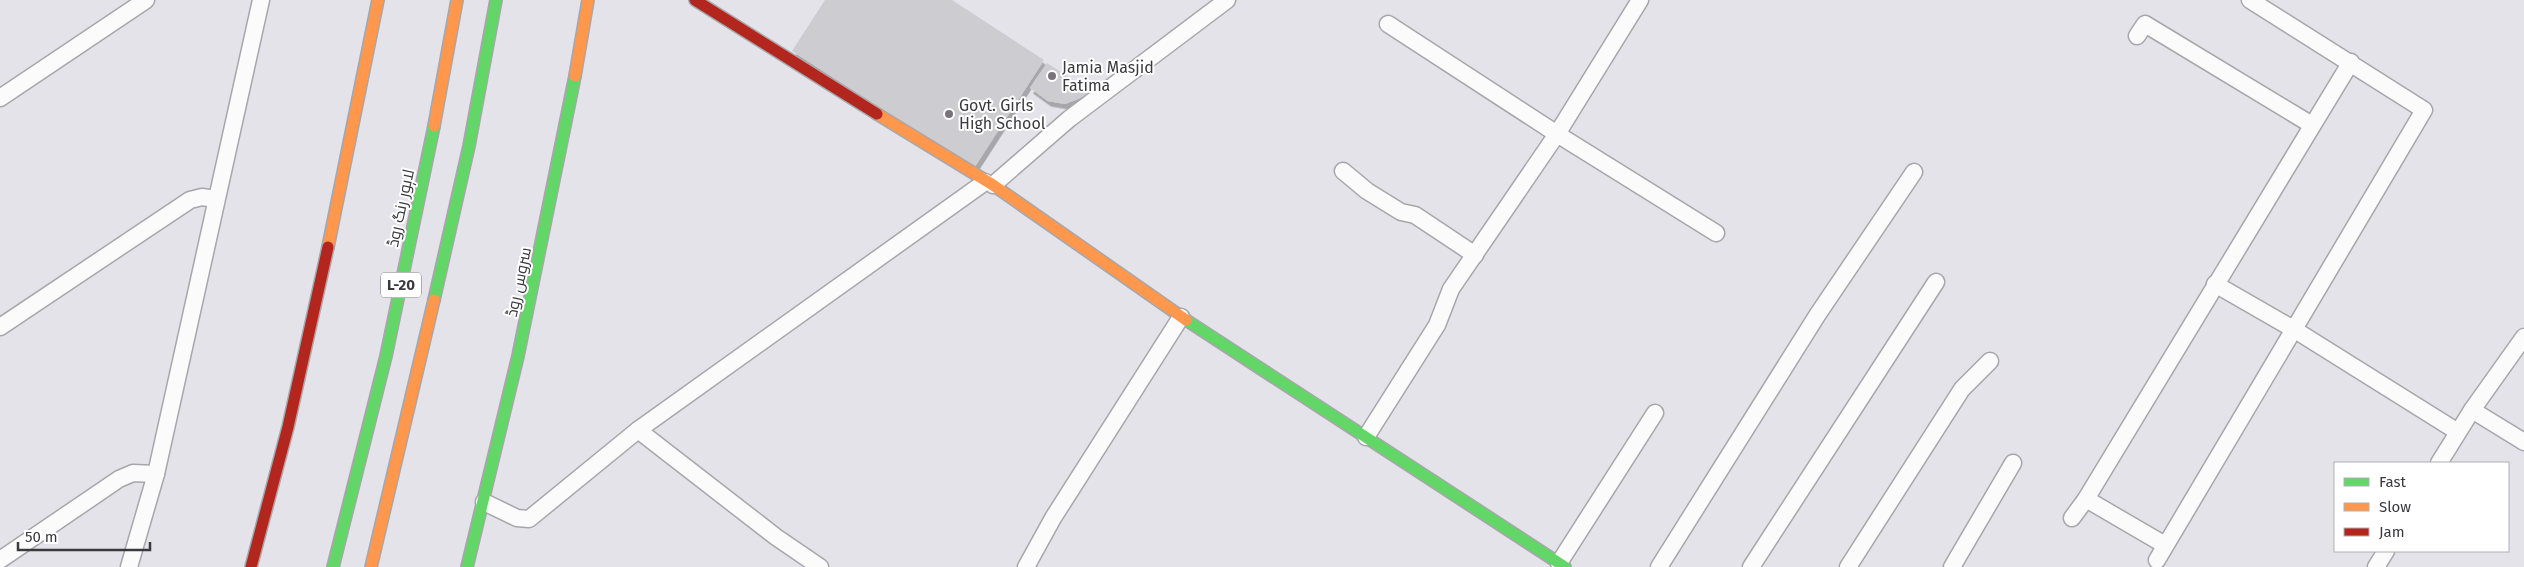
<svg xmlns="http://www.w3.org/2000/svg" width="2524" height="567" font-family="'Fira Sans',Cairo,sans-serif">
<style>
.building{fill:#cdccd1;filter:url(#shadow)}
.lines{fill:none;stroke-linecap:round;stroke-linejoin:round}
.street-casing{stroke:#a7a6ab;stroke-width:19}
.fast-casing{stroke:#a7a6ab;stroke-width:14}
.slow-casing{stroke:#a7a6ab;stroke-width:14}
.jam-casing{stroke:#a7a6ab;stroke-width:14}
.street{stroke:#fbfbfc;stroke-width:16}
.fast{stroke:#63d668;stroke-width:11}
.slow{stroke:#ff974d;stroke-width:11}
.jam{stroke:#b3261e;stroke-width:11}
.poi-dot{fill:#76747a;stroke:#fff;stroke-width:2}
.labels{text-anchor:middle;stroke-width:4;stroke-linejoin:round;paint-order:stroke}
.shield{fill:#fff;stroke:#757478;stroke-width:1}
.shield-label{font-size:15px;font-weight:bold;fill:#3a393e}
.poi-label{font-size:16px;fill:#3a393e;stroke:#fff;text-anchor:start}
.street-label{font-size:16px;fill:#3a393e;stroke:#fff}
</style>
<defs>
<filter id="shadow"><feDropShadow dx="3" dy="5.5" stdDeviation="0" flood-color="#0004"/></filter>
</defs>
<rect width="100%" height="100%" fill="#e4e3e9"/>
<g class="building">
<path d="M825,0h127l92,60 -70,108 -182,-117z"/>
<path d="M1047,63l46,30 -28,11 -17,-3 -18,-13z"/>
</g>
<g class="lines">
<g class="street-casing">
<g id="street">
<path d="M1640,0l-83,134 159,99"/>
<path d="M2137,36l8,-12 167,101"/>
<path d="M0,98l146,-98"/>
<path d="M1343,171l24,20 34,21 14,3 60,40"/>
<path d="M993,185l76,-66 158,-119"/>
<path d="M2215,284l80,46 163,102"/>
<path d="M0,327l190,-127 12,-3 14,2"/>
<path d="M2472,410l52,32"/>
<path d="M638,430l347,-248"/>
<path d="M1366,437l71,-112 14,-36 106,-155 -169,-110"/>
<path d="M2439,463l33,-53 52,-73"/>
<path d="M2086,499l79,46"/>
<path d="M484,502l33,16 12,1 109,-89 138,107 44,30"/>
<path d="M2072,518l14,-19 265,-437"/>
<path d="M0,560l119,-81 14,-6 23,1"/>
<path d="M2157,560l267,-450 -174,-110"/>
<path d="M1559,563l96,-150"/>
<path d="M129,567l27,-93 105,-474"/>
<path d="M1026,567l27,-49 128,-201"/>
<path d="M1659,567l159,-253 96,-142"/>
<path d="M1751,567l185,-285"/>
<path d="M1848,567l114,-178 28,-28"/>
<path d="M1952,567l61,-104"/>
<path d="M2376,567l10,-16"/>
</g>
</g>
<g class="fast-casing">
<g id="fast">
<path d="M434,300l35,-154 27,-146"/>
<path d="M1186,320l379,247"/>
<path d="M333,567l53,-211 48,-230"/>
<path d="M467,567l51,-211 57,-280"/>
</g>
</g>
<g class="slow-casing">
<g id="slow">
<path d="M575,76l13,-76"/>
<path d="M877,114l116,71 193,135"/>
<path d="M434,126l23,-126"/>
<path d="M328,247l50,-247"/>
<path d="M371,567l63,-267"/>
</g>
</g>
<g class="jam-casing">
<g id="jam">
<path d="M695,0l182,114"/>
<path d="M251,567l37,-140 40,-180"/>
</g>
</g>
<use href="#street" class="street"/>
<use href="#fast" class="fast"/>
<use href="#slow" class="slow"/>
<use href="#jam" class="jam"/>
</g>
<g class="poi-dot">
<circle cx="1052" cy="76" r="5"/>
<circle cx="949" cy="114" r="5"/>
</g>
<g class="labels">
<rect class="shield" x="381" y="272.5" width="40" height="25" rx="4"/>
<g class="shield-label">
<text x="401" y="290">L-20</text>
</g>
<g class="poi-label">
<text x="1062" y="73">Jamia Masjid<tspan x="1062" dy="18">Fatima</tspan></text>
<text x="959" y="111">Govt. Girls<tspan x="959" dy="18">High School</tspan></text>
</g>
<g class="street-label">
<text transform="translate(400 208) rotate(-78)" y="6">لاہور رنگ روڈ</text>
<text transform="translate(518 282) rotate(-78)" y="6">سروس روڈ</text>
</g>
</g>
<rect x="2334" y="462" width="175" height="90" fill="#ffffff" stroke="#b0b0b2"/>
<rect x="2344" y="478" width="25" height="8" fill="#63d668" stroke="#b0b0b2"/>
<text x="2379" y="487" font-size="15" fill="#3a393e">Fast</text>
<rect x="2344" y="503" width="25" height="8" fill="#ff974d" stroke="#b0b0b2"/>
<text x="2379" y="512" font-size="15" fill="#3a393e">Slow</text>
<rect x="2344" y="528" width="25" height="8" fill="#b3261e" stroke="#b0b0b2"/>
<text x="2379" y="537" font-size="15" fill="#3a393e">Jam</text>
<path d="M18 542v8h132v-8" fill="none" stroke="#3a393e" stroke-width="2.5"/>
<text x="25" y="542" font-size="15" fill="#3a393e" stroke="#ffffff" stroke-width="4" paint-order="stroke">50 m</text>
</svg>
